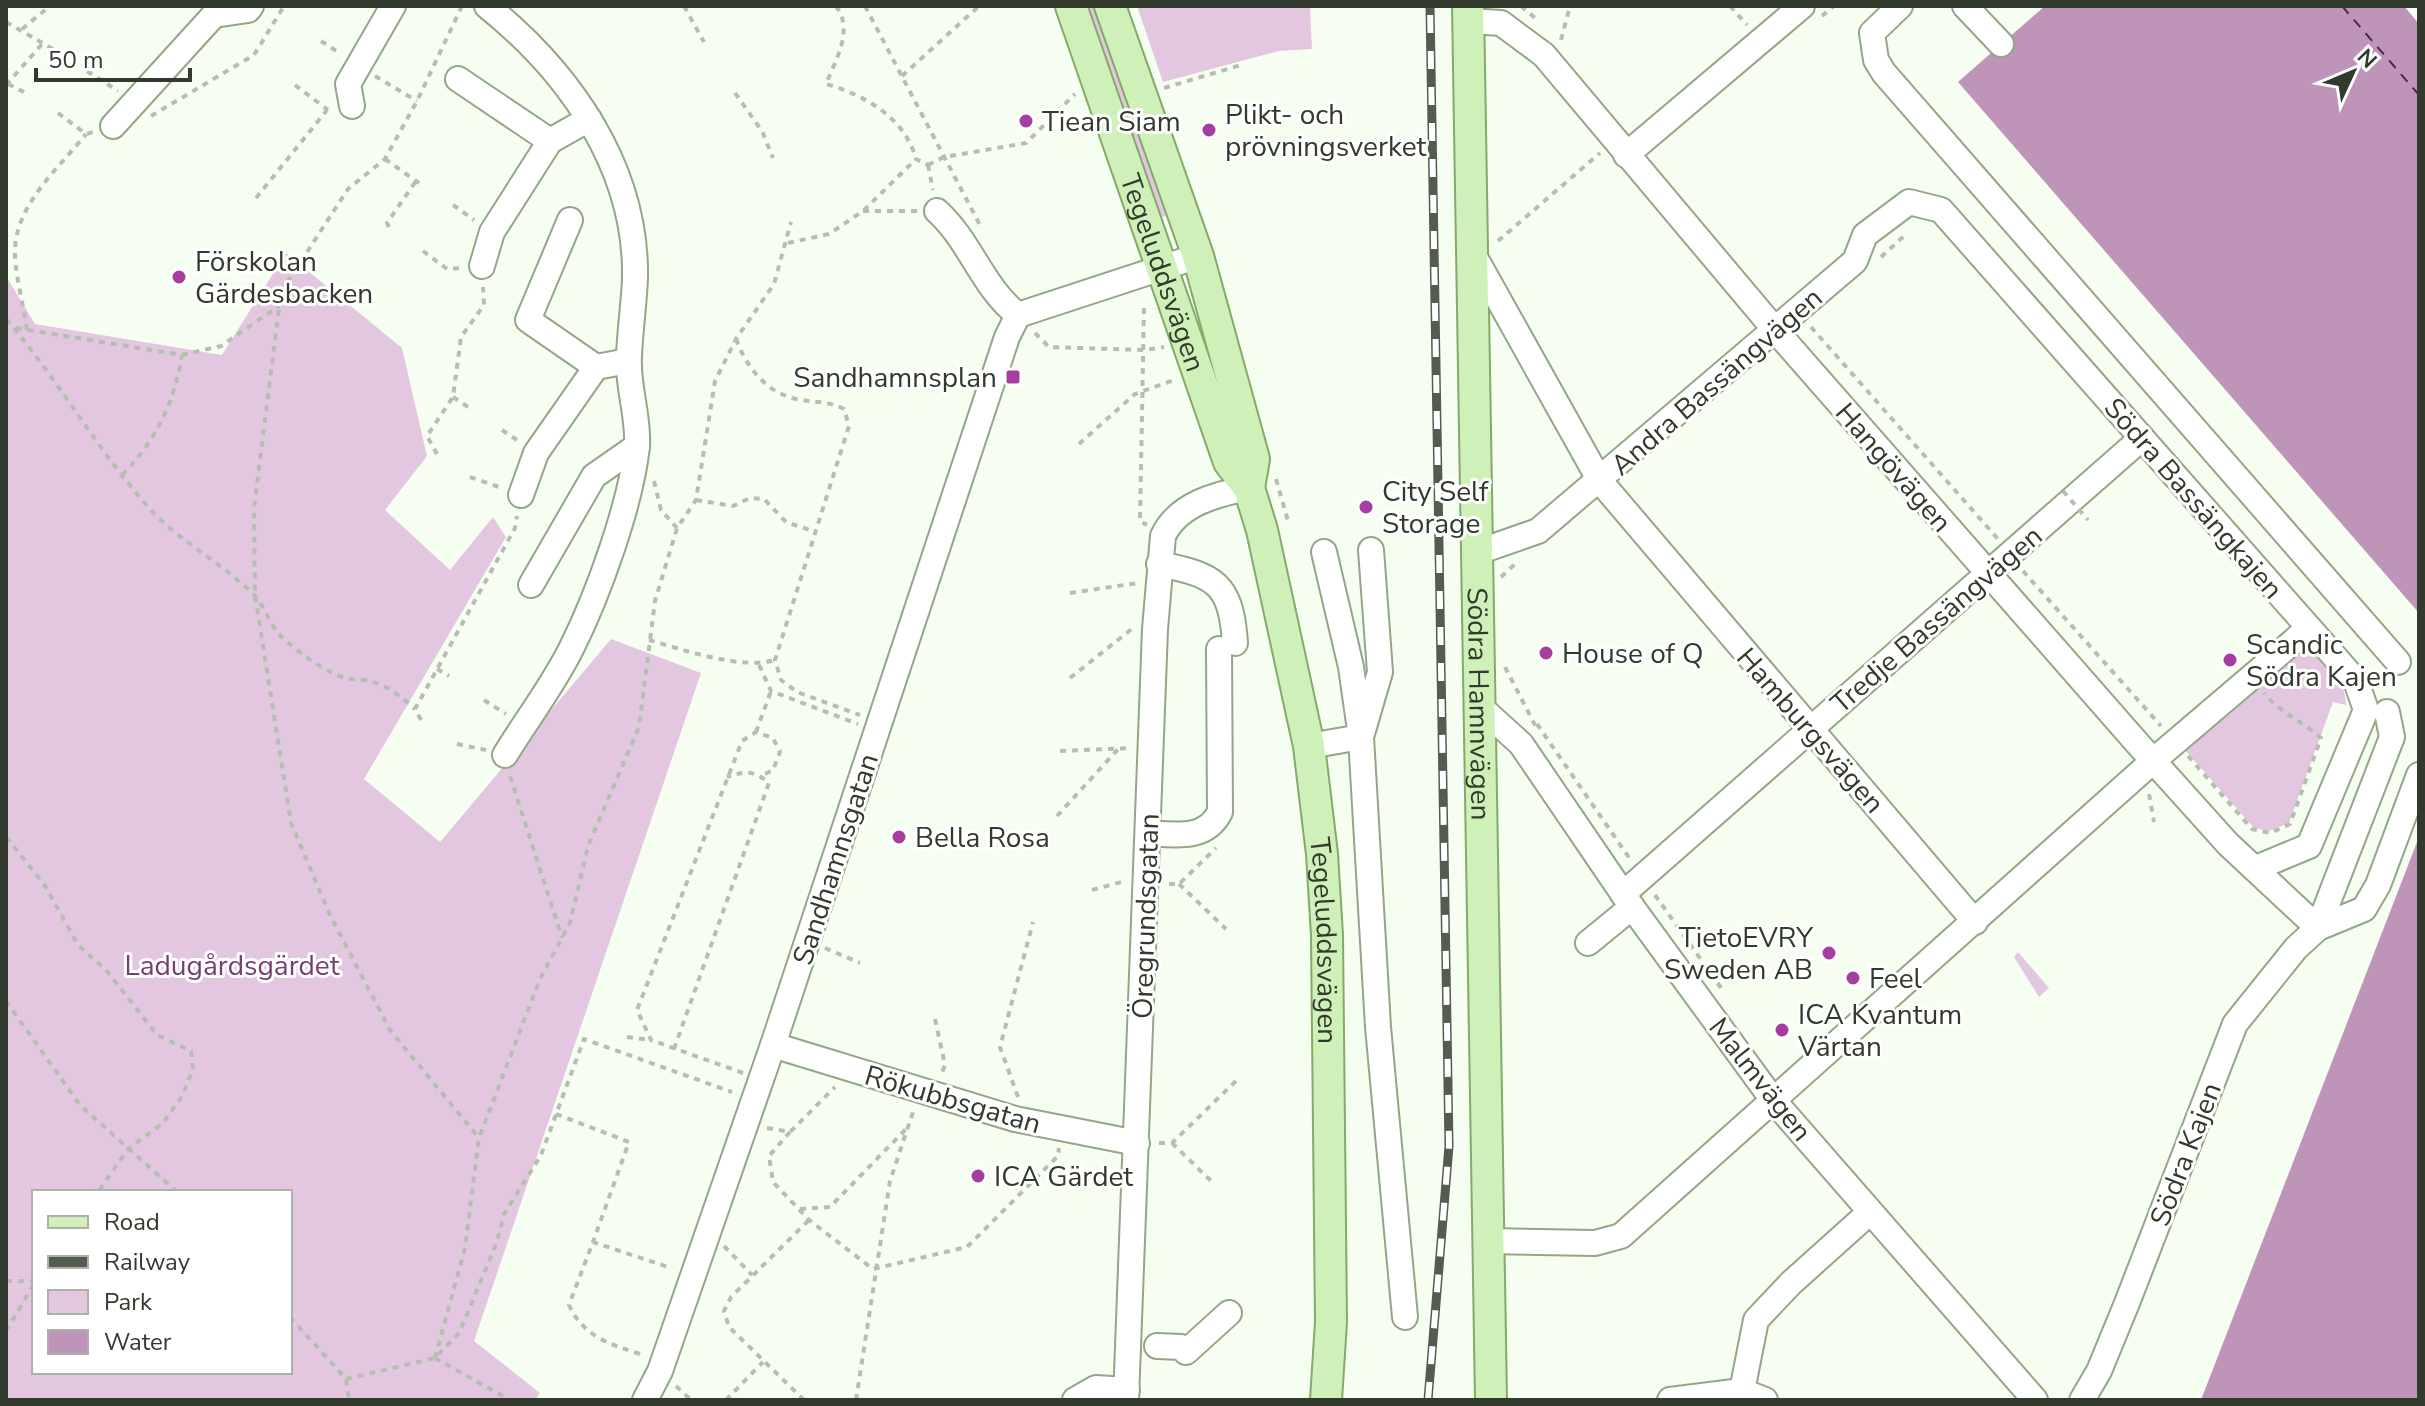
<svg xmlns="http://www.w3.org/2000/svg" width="2425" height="1406" font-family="'Nunito Sans',sans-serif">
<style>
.green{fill:#e3c7e0;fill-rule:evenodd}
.water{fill:#be94b9}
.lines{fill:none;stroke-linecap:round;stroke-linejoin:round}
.ferry{stroke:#552352;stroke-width:2;stroke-dasharray:10 8;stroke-linecap:butt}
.minor-casing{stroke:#93a687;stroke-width:28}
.major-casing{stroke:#83aa69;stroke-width:34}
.path{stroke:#b6beb1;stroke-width:4;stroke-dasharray:6 6;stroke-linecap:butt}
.minor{stroke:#fff;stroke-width:24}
.major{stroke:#cff0b8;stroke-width:30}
.rail-casing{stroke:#545c4f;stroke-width:9}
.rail{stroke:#fff;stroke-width:6;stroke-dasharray:18;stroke-linecap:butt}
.path-bridge{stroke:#b6beb1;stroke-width:4;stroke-dasharray:6 6;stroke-linecap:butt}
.poi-dot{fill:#a63ea0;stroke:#fff;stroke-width:3}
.labels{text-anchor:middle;stroke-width:6;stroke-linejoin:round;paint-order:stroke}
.poi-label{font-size:28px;fill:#323a2d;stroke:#fff;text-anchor:start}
.street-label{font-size:28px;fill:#323a2d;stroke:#fff}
.park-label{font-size:28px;fill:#753f70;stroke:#fff}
</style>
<rect width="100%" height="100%" fill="#f6fef1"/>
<g class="green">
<path d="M1086,6h14l72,208 -13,4z"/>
<path d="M1137,6h173l2,43 -33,2 -116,31z"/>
<path d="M286,253l116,95 25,108 -42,54 65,60 43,-53 13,20 -142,242 76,63 171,-203 90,34 -227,668 66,52 -5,7h-529v-1124l29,48 187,31zM34,1192h256v180h-256z"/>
<path d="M2302,645c23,16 43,30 44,60l-13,-3 -44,121 -20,8 -15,-3 -69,-78v-6z"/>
<path d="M2018,952l31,36 -10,9 -25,-40z"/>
</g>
<g class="water">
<path d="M2045,6h359l15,18v589l-461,-531z"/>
<path d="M2419,837v563h-218z"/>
</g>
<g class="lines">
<path class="ferry" d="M2342,6l77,89"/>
<g class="minor-casing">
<g id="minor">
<path d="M487,6c83,67 150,162 148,272 -1,26 -5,52 -6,78 -2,30 10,60 8,90 -6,58 -39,149 -65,201 -18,37 -45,72 -67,108"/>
<path d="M1900,6l-28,27 4,27 8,13 514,589"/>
<path d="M1965,6l36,38"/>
<path d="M1469,21l32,2 43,32 232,276 362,413 90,100 90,84 74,-191 -5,-25"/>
<path d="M458,79l92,62"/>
<path d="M352,106l-4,-22 45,-78"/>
<path d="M113,126l101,-111 34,-5 3,-4"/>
<path d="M1626,155l176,-149"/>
<path d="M937,211c34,31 45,76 81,104"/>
<path d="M570,220l-42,100 68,47 32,-6"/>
<path d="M1472,252l128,229 375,441"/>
<path d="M482,266l10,-34 58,-91 39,-22"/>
<path d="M1018,315l180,-59"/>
<path d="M521,495l15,-42 60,-86"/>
<path d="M1371,550l9,122 -19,65 17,290 27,290"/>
<path d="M1475,553l63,-22 317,-270 10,-26 44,-33 32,8 415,471 10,29 -57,136 -53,22"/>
<path d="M1159,564c56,11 72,19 76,79"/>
<path d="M531,585l63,-109 43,-30"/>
<path d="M1478,705l43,39 111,163 141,193 262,300"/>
<path d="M1309,746l52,-9 -10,-70 -27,-115"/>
<path d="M1148,833c29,2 58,7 72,-21l-1,-163"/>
<path d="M1623,894l519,-456"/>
<path d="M1588,943l44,-36"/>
<path d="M773,1045l242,74 122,24"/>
<path d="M1489,1241l106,2 26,-7 532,-475 156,-133"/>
<path d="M1157,1346l24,1 5,5 43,-39"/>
<path d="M1742,1391l14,-71 35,-37 78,-70"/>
<path d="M645,1400l15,-29 113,-326 234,-708 11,-22"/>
<path d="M1075,1400l21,-12 31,2"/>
<path d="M1126,1400l29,-771 8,-93c15,-32 53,-42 86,-48"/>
<path d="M1670,1400l72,-9 23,9"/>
<path d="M2082,1400l17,-29 28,-68 108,-279 61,-76 22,-20 46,-19 14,-24 41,-110"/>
</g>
</g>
<g class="major-casing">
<g id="major">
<path id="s1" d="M1071,6l158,456 20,26 13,42 47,216 13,108 5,81 4,387 -5,78"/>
<path d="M1110,6l88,250 56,203 -5,29"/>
<path id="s2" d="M1468,6l23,1394"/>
</g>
</g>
<g class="path">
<path d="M462,6l-45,95 -32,58 -37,30 -67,103 -27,216 1,87 36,228 39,92 60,115 89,108"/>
<path d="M684,6l20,36"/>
<path d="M836,6c18,24 0,53 -10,78 39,11 79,34 90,75l12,6"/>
<path d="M865,6l116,221"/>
<path d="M1521,6l14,12"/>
<path d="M1730,6l17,19"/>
<path d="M1822,16l12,-10"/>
<path d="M6,22l47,27"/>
<path d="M22,29l28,-23"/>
<path d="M1561,40l9,-34"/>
<path d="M321,41l20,13"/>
<path d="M87,71l31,20"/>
<path d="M375,76l42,25"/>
<path d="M902,76l77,-70"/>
<path d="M8,84l16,8"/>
<path d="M6,85l37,-42"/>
<path d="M295,85l33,25"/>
<path d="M1164,88l77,-23"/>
<path d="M735,93l27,38 11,27"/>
<path d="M58,113l28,21 7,-2"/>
<path d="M151,116l103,-61 30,-49"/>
<path d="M385,159l34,24"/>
<path d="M928,165l16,-8 82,-14 49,-49"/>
<path d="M928,165l5,25"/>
<path d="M256,198l71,-88"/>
<path d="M453,205l21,15"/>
<path d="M863,211h55"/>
<path d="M389,227l-2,-4 29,-42"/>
<path d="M1498,241l102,-88"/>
<path d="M788,243l41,-9 34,-23 53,-52"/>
<path d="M423,251l24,18 16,-1"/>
<path d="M1881,257l23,-21"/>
<path d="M1144,308l-4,213 7,4"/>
<path d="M6,319c52,60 91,131 144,190 30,33 71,53 103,85 13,13 16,32 31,45 17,15 38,31 61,39 7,2 16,1 24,3 19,4 32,16 46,28"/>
<path d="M1811,327l187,212"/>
<path d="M16,328l166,27 39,-9 58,-40"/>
<path d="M27,330c-3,-24 -13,-58 -12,-81 2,-46 44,-81 71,-115"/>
<path d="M1035,333l14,14 96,3 19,-3"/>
<path d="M736,339c10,27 29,53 60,60 17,4 31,1 48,10l5,17 -74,234 6,20 16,12 63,23"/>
<path d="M453,397l15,10"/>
<path d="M502,430l18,12"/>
<path d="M1079,444l56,-50 39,-14"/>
<path d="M437,454l-10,-18 26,-39 8,-60 23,-32 -1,-18"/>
<path d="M122,475c34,-34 52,-72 60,-120"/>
<path d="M470,477l32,11"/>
<path d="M1276,479l12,42 -4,1"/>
<path d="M654,481l7,29 16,18"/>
<path d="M696,500l37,6 17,-8 14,1 22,23 27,9"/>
<path d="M2023,571l138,155"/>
<path d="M1501,577l14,-13"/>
<path d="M1070,593l68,-10"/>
<path d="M649,640c35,10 92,30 126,20"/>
<path d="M759,665l12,26 87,33"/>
<path d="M1505,667l31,60"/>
<path d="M437,669l12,7"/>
<path d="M1070,678l63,-50"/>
<path d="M484,700l22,14"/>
<path d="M421,720l-6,-11 100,-181 2,-12"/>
<path d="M1537,724l93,135"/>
<path d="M756,732l15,-41"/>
<path d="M457,744l29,6"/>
<path d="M1060,751l69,-3"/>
<path d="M2188,756l64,73 18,4 20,-9 31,-86c-18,-16 -42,-26 -57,-45"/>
<path d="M510,776l52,162"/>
<path d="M2149,794l5,28"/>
<path d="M1057,816l63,-69"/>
<path d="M6,837l38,47 34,61 28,25 51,65 34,16 2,18 -11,27 -19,27 -35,26 -30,43"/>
<path d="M1169,884h10l37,-36"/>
<path d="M1179,884l47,45"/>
<path d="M1092,890l33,-9"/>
<path d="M1655,895l69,97"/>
<path d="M825,948l35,15"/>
<path d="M6,1001l74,104 97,87"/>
<path d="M935,1019l10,46 -4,10"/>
<path d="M627,1037l24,3"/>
<path d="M674,1049l95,-266c-15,-13 -24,-12 -42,-6"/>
<path d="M743,1073l-92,-33 -14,-30 105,-269 14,-9 17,6 7,14 -7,18 -12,6"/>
<path d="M1018,1097l-18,-50 33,-125"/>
<path d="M556,1114l73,28 -36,100"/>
<path d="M767,1128l23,4 45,-45"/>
<path d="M790,1132l-21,24 4,26 36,38 64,49 94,-22 91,-91 1,-8"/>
<path d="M1159,1143h13l65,-63"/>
<path d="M1172,1143l39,38"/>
<path d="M800,1209l30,-2 76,-78"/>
<path d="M724,1246l28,29"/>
<path d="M6,1281h28"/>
<path d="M290,1317l56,62 3,21"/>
<path d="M6,1331l28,-47"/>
<path d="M640,1354c-31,-10 -57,-18 -71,-49l24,-63 75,25"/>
<path d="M435,1358l30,-110 14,-110 61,-159 30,-56 18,-77 51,-119 16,-126 22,-73 19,-28 19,-119 21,-42 38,-55 17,-62"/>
<path d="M435,1358l75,42"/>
<path d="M346,1379l89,-21 24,-25 38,-91 7,-28 37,-59 43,-116 148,53"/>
<path d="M676,1386l15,14"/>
<path d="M726,1400l37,-38"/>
<path d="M804,1400l-75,-73 -5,-16 7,-14 78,-77"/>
<path d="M856,1400l34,-219 24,-72"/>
</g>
<use href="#minor" class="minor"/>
<use href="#major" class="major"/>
<g class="rail-casing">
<path id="rail" d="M1428,1400l21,-254 -19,-1140"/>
</g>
<use href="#rail" class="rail"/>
<path class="path-bridge" d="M2063,491l25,29"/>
</g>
<g class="poi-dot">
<circle cx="1026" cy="121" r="8"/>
<circle cx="1209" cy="130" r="8"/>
<circle cx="179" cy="277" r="8"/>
<rect x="1005" y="369" width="16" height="16" rx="4"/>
<circle cx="1366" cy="507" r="8"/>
<circle cx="1546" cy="653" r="8"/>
<circle cx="2230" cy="660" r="8"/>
<circle cx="899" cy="837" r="8"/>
<circle cx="1829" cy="953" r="8"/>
<circle cx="1853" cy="978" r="8"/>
<circle cx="1782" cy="1030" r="8"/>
<circle cx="978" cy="1176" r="8"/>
</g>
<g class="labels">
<g class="poi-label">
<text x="1225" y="124">Plikt- och<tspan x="1225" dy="32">prövningsverket</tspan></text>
<text x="1042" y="131">Tiean Siam</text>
<text x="195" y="271">Förskolan<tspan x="195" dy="32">Gärdesbacken</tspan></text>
<text x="997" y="387" text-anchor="end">Sandhamnsplan</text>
<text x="1382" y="501">City Self<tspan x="1382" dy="32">Storage</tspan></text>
<text x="2246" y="654">Scandic<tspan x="2246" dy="32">Södra Kajen</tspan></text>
<text x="1562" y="663">House of Q</text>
<text x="915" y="847">Bella Rosa</text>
<text x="1813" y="947" text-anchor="end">TietoEVRY<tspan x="1813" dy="32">Sweden AB</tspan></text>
<text x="1869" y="988">Feel</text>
<text x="1798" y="1024">ICA Kvantum<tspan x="1798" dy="32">Värtan</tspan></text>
<text x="994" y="1186">ICA Gärdet</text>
</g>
<g class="street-label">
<text dy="10" stroke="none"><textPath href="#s1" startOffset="282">Tegeluddsvägen</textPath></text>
<text transform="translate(1716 381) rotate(-41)" y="10">Andra Bassängvägen</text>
<text transform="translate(1894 467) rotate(49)" y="10">Hangövägen</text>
<text transform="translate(2194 498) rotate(49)" y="10">Södra Bassängkajen</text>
<text transform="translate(1936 619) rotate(-41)" y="10">Tredje Bassängvägen</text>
<text dy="10" stroke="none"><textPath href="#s2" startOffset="698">Södra Hamnvägen</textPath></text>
<text transform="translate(1811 730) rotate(49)" y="10">Hamburgsvägen</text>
<text transform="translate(835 859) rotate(-72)" y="10">Sandhamnsgatan</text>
<text transform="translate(1145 916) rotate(-88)" y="10">Öregrundsgatan</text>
<text dy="10" stroke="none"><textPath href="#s1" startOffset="976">Tegeluddsvägen</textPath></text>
<text transform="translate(1761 1079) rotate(52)" y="10">Malmvägen</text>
<text transform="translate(953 1099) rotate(16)" y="10">Rökubbsgatan</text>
<text transform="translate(2185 1154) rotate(-69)" y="10">Södra Kajen</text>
</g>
<g class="park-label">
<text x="232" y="975">Ladugårdsgärdet</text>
</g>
</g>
<rect width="2425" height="1406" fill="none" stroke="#323a2d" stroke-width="16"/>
<rect x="32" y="1190" width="260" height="184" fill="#ffffff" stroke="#adb0ab" stroke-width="2"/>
<rect x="48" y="1216" width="40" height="12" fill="#cff0b8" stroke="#adb0ab" stroke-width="2"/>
<text x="104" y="1230" font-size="24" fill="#323a2d">Road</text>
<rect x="48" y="1256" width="40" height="12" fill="#545c4f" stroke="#adb0ab" stroke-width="2"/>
<text x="104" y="1270" font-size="24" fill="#323a2d">Railway</text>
<rect x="48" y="1290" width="40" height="24" fill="#e3c7e0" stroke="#adb0ab" stroke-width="2"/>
<text x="104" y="1310" font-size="24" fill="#323a2d">Park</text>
<rect x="48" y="1330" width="40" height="24" fill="#be94b9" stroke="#adb0ab" stroke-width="2"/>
<text x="104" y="1350" font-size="24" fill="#323a2d">Water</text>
<g transform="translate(2353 72) rotate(46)" stroke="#ffffff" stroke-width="6" paint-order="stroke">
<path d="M0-6L14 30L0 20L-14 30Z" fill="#323a2d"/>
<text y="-12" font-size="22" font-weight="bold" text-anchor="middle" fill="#323a2d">N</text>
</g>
<path d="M36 68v12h154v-12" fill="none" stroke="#323a2d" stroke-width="4"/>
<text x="48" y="68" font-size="24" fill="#323a2d" stroke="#ffffff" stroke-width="6" paint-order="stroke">50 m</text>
</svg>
